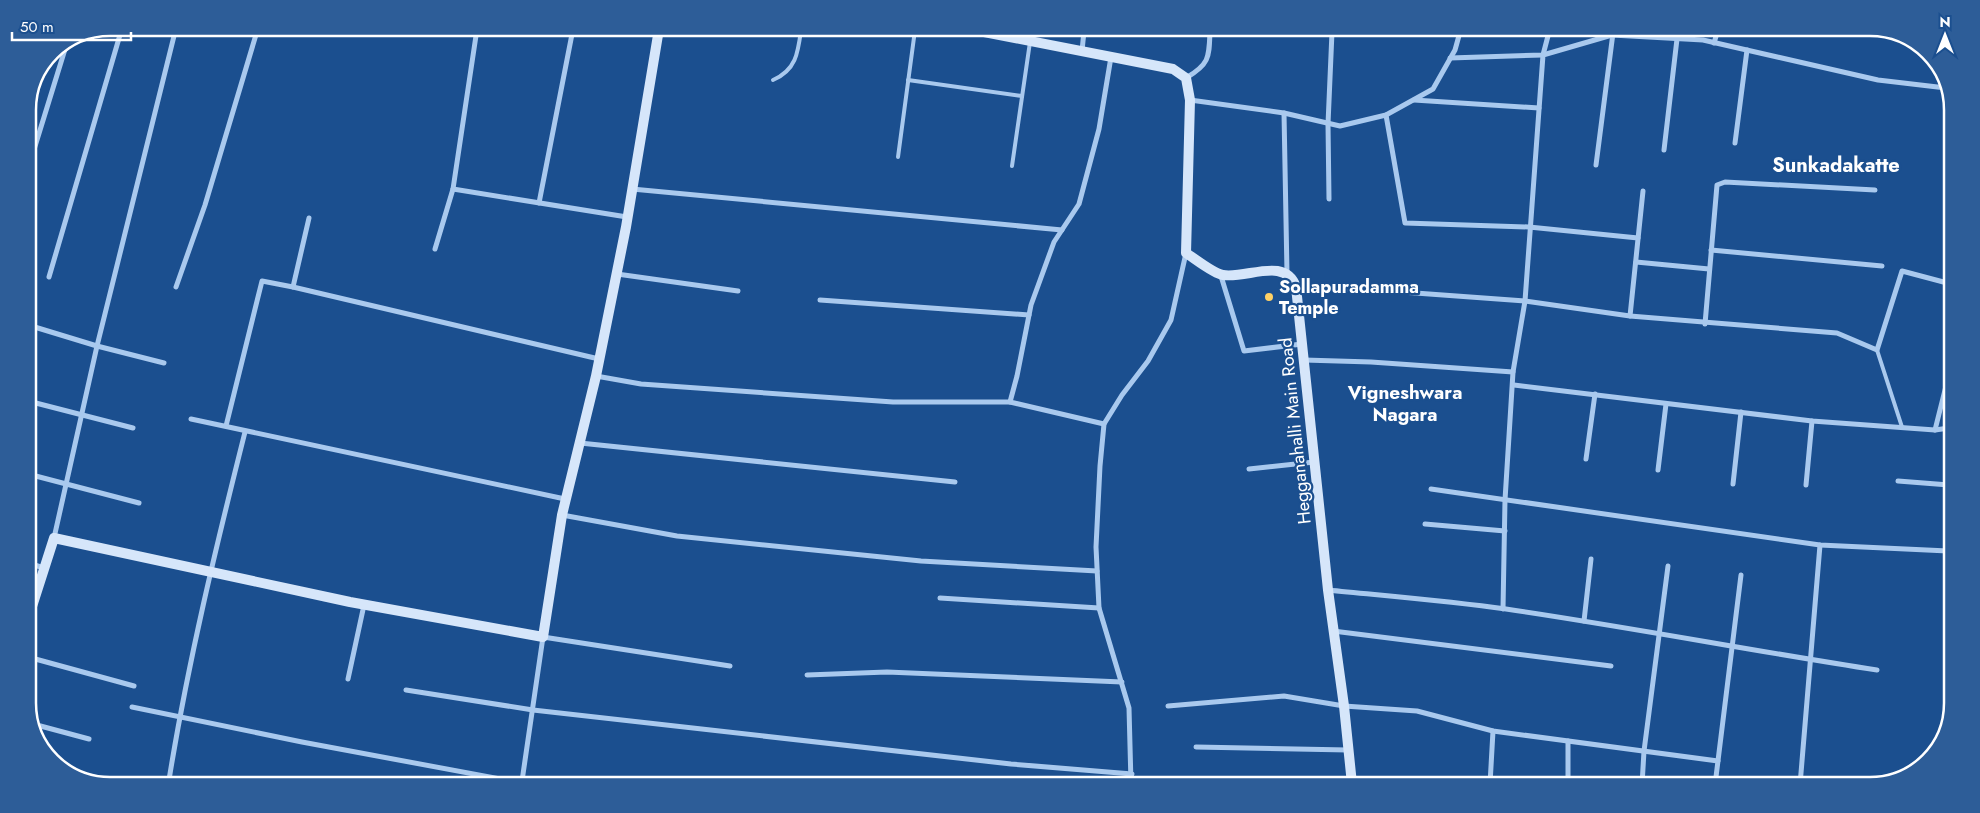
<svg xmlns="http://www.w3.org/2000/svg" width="1980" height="813" font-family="Jost,sans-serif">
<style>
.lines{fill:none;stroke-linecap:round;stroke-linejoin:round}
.lane{stroke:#a9c9ee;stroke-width:4}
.street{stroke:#a9c9ee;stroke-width:5}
.secondary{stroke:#d6e6fa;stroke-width:10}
.poi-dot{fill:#ffd166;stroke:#1b4f8f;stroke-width:2}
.labels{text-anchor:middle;stroke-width:4.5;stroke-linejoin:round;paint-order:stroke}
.poi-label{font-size:18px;font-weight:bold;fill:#fff;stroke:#1b4f8f;text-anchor:start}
.street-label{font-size:18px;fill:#fff;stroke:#1b4f8f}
.neighbourhood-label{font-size:19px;font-weight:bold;fill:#fff;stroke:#1b4f8f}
.quarter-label{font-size:20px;font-weight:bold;fill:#fff;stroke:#1b4f8f}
.rim{fill:none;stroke:#fff;stroke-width:2.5}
</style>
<rect width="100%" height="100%" fill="#1b4f8f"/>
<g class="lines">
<g class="lane">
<path d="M773,80c23,-10 25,-27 28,-50"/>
<path d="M908,80l114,16"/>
<path d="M898,157l17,-127"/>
<path d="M1012,166l18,-124"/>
<path d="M1877,350l25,77"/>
</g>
<g class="street">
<path d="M1714,43l3,-10"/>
<path d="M1082,51l2,-20"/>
<path d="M1450,58l93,-3 6,-23"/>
<path d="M1186,78c24,-14 23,-21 24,-47"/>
<path d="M1190,100l94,13 56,13 46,-11 47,-26 22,-39 5,-18"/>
<path d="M1414,100l125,8"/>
<path d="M1284,113l3,160"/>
<path d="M1386,115l19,108 124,4 109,11"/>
<path d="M1735,143l12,-93"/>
<path d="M1664,150l13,-111"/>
<path d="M1596,165l17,-132"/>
<path d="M28,169l38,-123"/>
<path d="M453,189l174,28"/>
<path d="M632,189l430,41"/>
<path d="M1329,199l-1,-75 4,-92"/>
<path d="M539,203l34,-174"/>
<path d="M435,249l18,-60 24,-160"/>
<path d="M1711,250l171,16"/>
<path d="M1636,262l73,7"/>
<path d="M617,274l121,17"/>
<path d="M1221,276l23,75 58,-7"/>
<path d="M49,277l73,-249"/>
<path d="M176,287l29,-82 53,-177"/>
<path d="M293,287l306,72"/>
<path d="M1296,287l92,4 137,10 105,15 207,17 40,17 25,-79 49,13"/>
<path d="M820,300l209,15"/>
<path d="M1630,316l13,-125"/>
<path d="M1705,324l12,-139 8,-3 150,8"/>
<path d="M28,325l69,21 67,17"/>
<path d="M1304,360l67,2 142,10"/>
<path d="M596,376l45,8 252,18h117"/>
<path d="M1514,385l298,36 123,9 14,-2"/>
<path d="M28,401l105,27"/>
<path d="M191,419l374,80"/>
<path d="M1104,424l-94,-22 7,-26 14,-71 23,-63 25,-38 20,-75 12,-72"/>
<path d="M226,426l36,-145 31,6 16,-69"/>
<path d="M1935,430l15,-60"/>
<path d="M580,443l375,39"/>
<path d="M1586,459l9,-65"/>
<path d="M1249,469l65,-7"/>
<path d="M1658,470l8,-66"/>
<path d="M28,474l111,29"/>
<path d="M1898,481l51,4"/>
<path d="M1733,484l8,-72"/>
<path d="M1806,485l6,-64"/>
<path d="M1431,489l389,56 128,6"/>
<path d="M562,515l115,21 244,25 176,10"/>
<path d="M1425,524l80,7"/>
<path d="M54,538l43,-192 79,-318"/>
<path d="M28,563l16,5"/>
<path d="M1328,590c59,6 119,11 178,19 124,18 247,42 371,61"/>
<path d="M940,598l159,10"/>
<path d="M1503,609l2,-109 8,-128 12,-71 18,-246 69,-20 91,5 175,40 68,8"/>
<path d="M1584,621l7,-62"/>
<path d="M1333,631l278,35"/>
<path d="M28,657l106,29"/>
<path d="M807,675l80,-3 235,10"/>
<path d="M348,679l16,-74"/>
<path d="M406,690l127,20 478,54 121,10"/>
<path d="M1168,706l116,-10 60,10 73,5 76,20 225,30"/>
<path d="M132,707l170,35 209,39"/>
<path d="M33,724l56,15"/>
<path d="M1196,747l152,3"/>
<path d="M169,780c19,-118 47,-233 76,-348"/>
<path d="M522,781l21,-144 187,29"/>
<path d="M1131,783l-2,-75 -30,-100 -3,-61 4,-81 4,-42 18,-29 26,-34 23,-41 15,-67"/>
<path d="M1490,784l3,-53"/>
<path d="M1568,784v-43"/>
<path d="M1642,785l2,-34 24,-185"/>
<path d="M1715,785l26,-210"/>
<path d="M1800,785l20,-240"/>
</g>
<g class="secondary">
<path d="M979,31l194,38 13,9 4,22 -4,153c8,5 28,21 37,22 24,4 62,-19 73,12l32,303 16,116 8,78"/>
<path d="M28,619l26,-81 296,64 193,35 19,-122 34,-139 30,-149 33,-198"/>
</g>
</g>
<circle class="poi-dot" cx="1269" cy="297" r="5"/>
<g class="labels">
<g class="poi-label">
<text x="1279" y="293">Sollapuradamma<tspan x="1279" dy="21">Temple</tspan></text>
</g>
<g class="street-label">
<text transform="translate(1295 431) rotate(-96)" y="6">Hegganahalli Main Road</text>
</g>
<g class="neighbourhood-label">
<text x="1405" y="399">Vigneshwara<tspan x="1405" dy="22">Nagara</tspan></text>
</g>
<g class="quarter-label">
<text x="1836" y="172">Sunkadakatte</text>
</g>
</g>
<path d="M0 0H1980V813H0ZM110 36H1870A74 74 0 0 1 1944 110V703A74 74 0 0 1 1870 777H110A74 74 0 0 1 36 703V110A74 74 0 0 1 110 36Z" fill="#2d5d98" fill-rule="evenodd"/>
<path class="rim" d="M110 36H1870A74 74 0 0 1 1944 110V703A74 74 0 0 1 1870 777H110A74 74 0 0 1 36 703V110A74 74 0 0 1 110 36Z"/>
<g transform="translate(1945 35)" stroke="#1b4f8f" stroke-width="4" paint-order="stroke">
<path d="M0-4L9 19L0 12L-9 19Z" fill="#ffffff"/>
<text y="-8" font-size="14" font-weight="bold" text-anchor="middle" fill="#ffffff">N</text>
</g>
<path d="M12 32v8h119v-8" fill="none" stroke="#ffffff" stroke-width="2.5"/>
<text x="20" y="32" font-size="15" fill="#ffffff" stroke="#1b4f8f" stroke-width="4" paint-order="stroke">50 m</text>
</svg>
